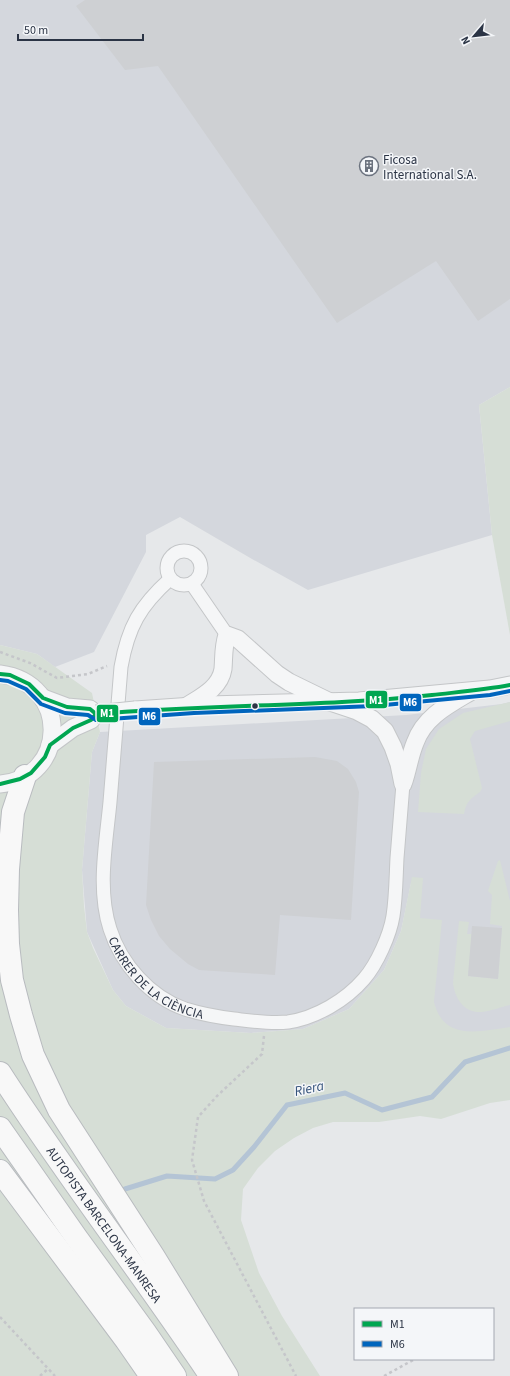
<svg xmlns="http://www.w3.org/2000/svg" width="510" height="1376" font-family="'Source Sans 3',sans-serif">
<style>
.built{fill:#d4d7dd}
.green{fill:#d6ded6}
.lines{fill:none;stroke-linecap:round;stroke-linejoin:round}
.stream{stroke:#b4c4d5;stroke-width:5}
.building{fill:#ced0d3}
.minor-casing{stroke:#c4c6c8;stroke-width:15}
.tertiary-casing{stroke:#c4c6c8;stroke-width:19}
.motorway-casing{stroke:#b8bbbf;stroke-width:24}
.path{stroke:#c5c6ca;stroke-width:2.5;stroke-dasharray:3 3;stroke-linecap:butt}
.minor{stroke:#f5f6f7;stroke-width:13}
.tertiary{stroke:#f5f6f7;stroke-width:17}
.motorway{stroke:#f8f8f8;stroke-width:22}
.tertiary-bridge-casing{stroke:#c4c6c8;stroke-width:19;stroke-linecap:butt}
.tertiary-bridge{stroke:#f5f6f7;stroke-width:17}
.bus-1-casing{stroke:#f4f6f9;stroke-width:7}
.bus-2-casing{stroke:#f4f6f9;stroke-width:7}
.bus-1{stroke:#00a651;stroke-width:4}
.bus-2{stroke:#0065bd;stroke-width:4}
.bus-dot{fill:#2b3445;stroke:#f4f6f9;stroke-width:1.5}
.labels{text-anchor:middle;stroke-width:3;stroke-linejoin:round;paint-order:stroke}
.poi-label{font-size:13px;fill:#2b3445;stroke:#f4f6f9;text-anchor:start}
.street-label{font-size:13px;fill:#2b3445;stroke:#f4f6f9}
.water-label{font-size:14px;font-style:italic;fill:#34527a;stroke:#f4f6f9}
.line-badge{stroke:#f4f6f9;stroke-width:1.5}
.badge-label{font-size:11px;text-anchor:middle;font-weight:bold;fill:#fff}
</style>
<rect width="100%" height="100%" fill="#e6e8ea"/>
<g class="built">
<path d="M0,0h510v387l-31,18 13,130 -184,55 -56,-31 -72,-42 -34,18v17l-52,100 -39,15 -18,-13 -37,-9z"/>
<path d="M510,702v339l-99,41v-199l-10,48 -17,39 -35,39 -46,20 -52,4 -85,-5 -40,-22 -13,-16 -26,-58 -5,-62 10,-118 8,-20 306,-17 96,-11z"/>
</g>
<g class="green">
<path d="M510,387v248l-18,-100 -13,-130z"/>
<path d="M0,645l37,9 55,39 8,39 -8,20 -10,118 2,36 3,26 6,16 20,42 13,16 40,22 85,5 52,-4 46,-20 35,-39 17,-39 11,-54 11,1 -3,40 22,2 -8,82c10,40 46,29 76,25v73l-20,3 -49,16 -21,-3 -41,6h-46l-20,6 -19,10 -19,13 -17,17 -15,21 -2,31 18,53 23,43 38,60h-320z"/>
<path d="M510,702v19l-35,10 -5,8 12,49 -2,4c-10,7 -14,10 -16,22l-46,-2 3,-39 5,-24 13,-20 24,-16z"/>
<path d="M500,860l10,41v104c-9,2 -19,6 -28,7 -18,1 -27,-13 -29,-29l6,-62 10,1 -2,12h5l-4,42 30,3 4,-53 -12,-2 2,-29 -4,-4 10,-30z"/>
</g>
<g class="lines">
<path class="stream" d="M125,1189l42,-13 48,3 18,-9 21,-23 33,-42 58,-12 37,17 50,-13 33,-35 45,-14"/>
</g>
<g class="building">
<path d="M85,0h425v299l-32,22 -42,-60 -99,62 -179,-257 -33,4 -49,-64z"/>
<path d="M315,757l22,4 11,8 8,13 3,10 -8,128 -71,-5 -5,60 -76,-5 -11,-6 -18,-15 -11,-13 -8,-16 -5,-15 8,-143z"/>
<path d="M472,926l30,2 -4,51 -30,-3z"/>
</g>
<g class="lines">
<g class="minor-casing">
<g id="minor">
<circle cx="184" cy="568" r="17"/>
<path id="s1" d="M170,579c-30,27 -42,48 -49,88 -4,45 -7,90 -11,135 -4,42 -13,87 0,127 11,35 40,68 75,80 16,5 32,8 49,10 17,2 36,5 54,3 28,-4 58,-22 76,-43 13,-15 26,-44 29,-63 3,-19 3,-39 4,-58 2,-25 4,-49 6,-74"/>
<path d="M192,584l35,51"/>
</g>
</g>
<g class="tertiary-casing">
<g id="tertiary">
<path d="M0,674c71,9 68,105 0,110"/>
<path d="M43,698l24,9 23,2 6,5 -5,6 -18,8 -23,17"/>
<path d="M187,706c14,-9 33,-18 36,-37 1,-12 0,-22 4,-34l11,4 39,35 12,8 41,20 27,9 15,8 13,12 8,16 6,17 4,20"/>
<path d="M135,710l73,-5 151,-4 131,-12 20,-4"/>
<path d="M404,781c4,-12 6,-26 11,-38 9,-26 33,-38 55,-51"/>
</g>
</g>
<g class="motorway-casing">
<g id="motorway">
<path d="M25,776l-12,36 -5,57 -1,41 1,34 4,36 9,35 12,40 26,55 95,147 73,119"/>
<path id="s2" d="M0,1073c66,103 142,200 210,302"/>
<path d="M0,1128l76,109 69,95 30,44"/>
<path d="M0,1171l126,169 25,36"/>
</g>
</g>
<g class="path">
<path d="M0,652l30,11 27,15 31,-4 19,-8"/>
<path d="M264,1036l-2,18 -45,42 -19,21 -6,43 12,41 92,175"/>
<path d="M0,1317l55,59"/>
<path d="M40,1376l9,-8"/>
<path d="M384,1376l31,-17"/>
</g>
<use href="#minor" class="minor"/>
<use href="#tertiary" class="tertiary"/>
<use href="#motorway" class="motorway"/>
<g class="tertiary-bridge-casing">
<path id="tertiary-bridge" d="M96,714l39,-4"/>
</g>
<use href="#tertiary-bridge" class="tertiary-bridge"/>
<g class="bus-1-casing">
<g id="bus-1">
<path d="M0,674l10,1 19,9 14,14 24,9 23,2 6,5"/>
<path d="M0,784l20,-5 11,-6 14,-16 5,-12 23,-17 18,-8 5,-6c112,-10 224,-7 336,-19 26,-3 52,-5 78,-10"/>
</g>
</g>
<g class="bus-2-casing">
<path id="bus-2" d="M0,680l8,1 18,8 15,15 24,9 23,2 8,5 98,-7 180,-7 116,-11 20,-4"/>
</g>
<use href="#bus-1" class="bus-1"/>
<use href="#bus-2" class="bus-2"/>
</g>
<defs>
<g id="building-ring" transform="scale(1)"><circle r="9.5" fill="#f4f6f9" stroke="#6c737f" stroke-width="1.5"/><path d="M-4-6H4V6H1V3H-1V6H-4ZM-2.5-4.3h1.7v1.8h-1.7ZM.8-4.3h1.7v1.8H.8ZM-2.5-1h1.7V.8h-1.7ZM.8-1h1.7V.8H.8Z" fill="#6c737f"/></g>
</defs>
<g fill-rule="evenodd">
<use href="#building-ring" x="369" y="166"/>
</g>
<circle class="bus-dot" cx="255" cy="706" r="3.5"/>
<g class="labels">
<g class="poi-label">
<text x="383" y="164">Ficosa<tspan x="383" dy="15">International S.A.</tspan></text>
</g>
<g class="street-label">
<text dy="5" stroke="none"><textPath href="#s1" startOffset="437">CARRER DE LA CIÈNCIA</textPath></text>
<text dy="5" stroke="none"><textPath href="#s2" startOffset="184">AUTOPISTA BARCELONA-MANRESA</textPath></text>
</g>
<g class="water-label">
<text transform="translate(309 1088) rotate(-12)" y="5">Riera</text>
</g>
</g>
<g class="line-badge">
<rect x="365" y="690" width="23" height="19" rx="4" fill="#00a651"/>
<rect x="399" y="693" width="23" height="19" rx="4" fill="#0065bd"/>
<rect x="96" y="704" width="23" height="19" rx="4" fill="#00a651"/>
<rect x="138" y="707" width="23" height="19" rx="4" fill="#0065bd"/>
</g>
<g class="badge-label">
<text x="376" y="704">M1</text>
<text x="410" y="706">M6</text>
<text x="107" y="717">M1</text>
<text x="149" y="720">M6</text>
</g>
<rect x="354" y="1308" width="140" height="52" fill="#f4f6f9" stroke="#a4a8b1"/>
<rect x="362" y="1321" width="20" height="6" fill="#00a651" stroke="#a4a8b1"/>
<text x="390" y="1328" font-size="12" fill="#2b3445">M1</text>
<rect x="362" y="1341" width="20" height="6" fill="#0065bd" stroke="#a4a8b1"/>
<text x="390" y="1348" font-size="12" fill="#2b3445">M6</text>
<g transform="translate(474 36) rotate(242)" stroke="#f4f6f9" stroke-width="3" paint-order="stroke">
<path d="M0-3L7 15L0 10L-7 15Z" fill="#2b3445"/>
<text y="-6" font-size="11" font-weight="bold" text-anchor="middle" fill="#2b3445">N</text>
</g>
<path d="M18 34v6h125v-6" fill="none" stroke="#2b3445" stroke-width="2"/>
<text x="24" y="34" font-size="12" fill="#2b3445" stroke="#f4f6f9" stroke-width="3" paint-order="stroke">50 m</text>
</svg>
